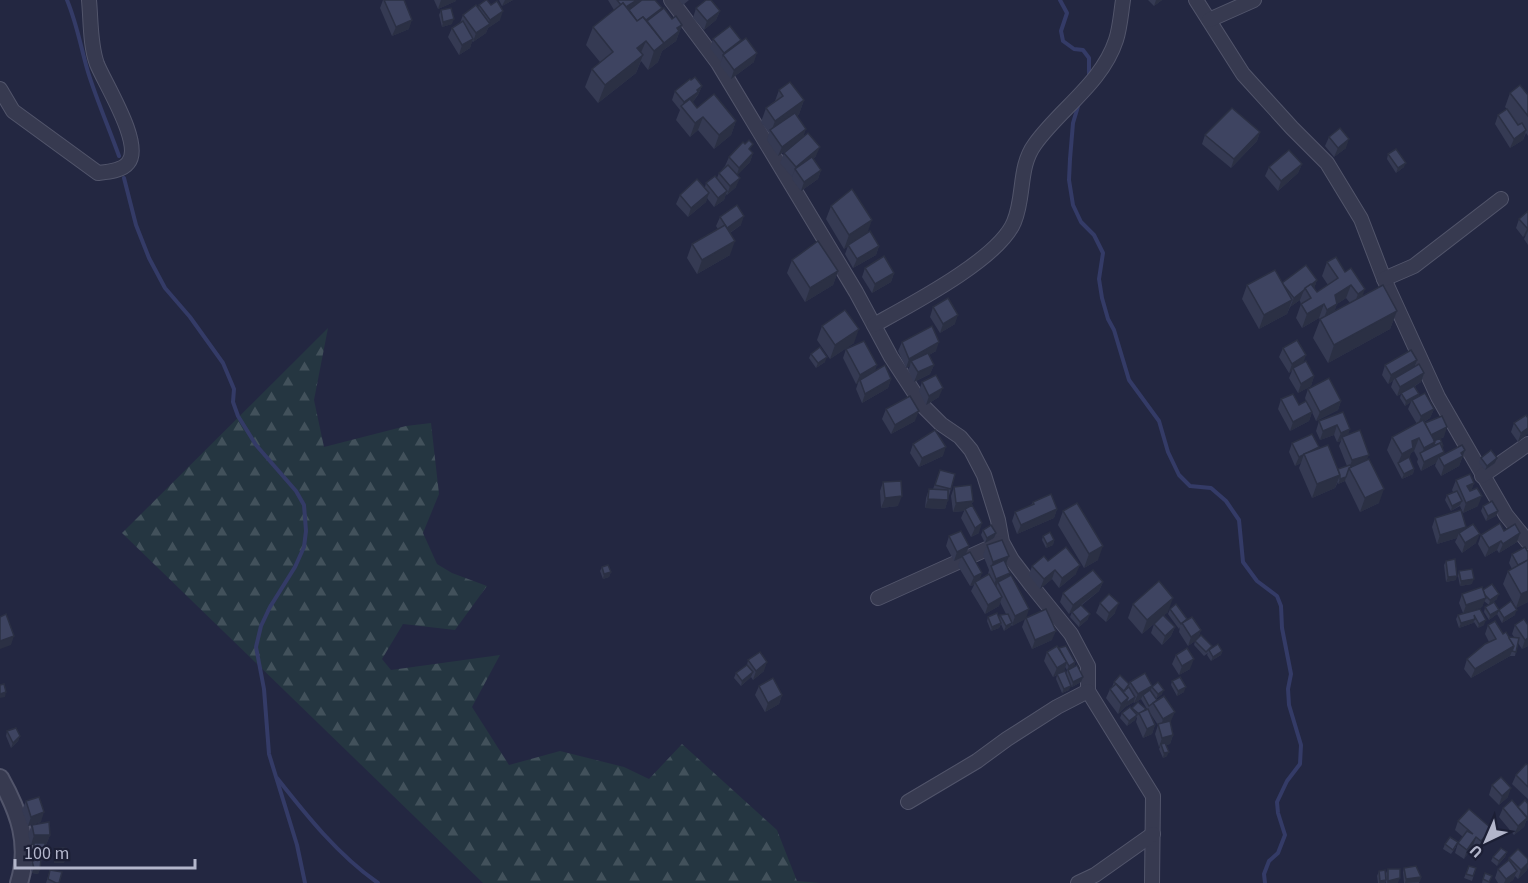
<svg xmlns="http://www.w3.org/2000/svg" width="1528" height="883" font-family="'Source Sans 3',sans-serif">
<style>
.forest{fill:url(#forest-firs)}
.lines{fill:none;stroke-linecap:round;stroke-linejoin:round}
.stream{stroke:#343b67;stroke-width:4}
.minor-casing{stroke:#52556b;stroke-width:16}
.tertiary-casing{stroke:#52556b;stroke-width:20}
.minor{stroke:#373a50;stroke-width:14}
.tertiary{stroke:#373a50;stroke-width:16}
.wall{fill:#353a53;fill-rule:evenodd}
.shaded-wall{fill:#2b3044}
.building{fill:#3e4461;stroke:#2b3044;stroke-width:1.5}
</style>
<defs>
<pattern id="forest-firs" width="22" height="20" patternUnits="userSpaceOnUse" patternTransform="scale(1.5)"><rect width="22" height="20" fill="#253641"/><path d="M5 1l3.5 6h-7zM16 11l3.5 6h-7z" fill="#42515b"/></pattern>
</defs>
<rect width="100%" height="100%" fill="#232741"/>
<path class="forest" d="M328,328l-14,72 10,47 82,-21 25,-3 8,71 -16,39 14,31 15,9 35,13 -32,44 -52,-6 -21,35 9,11 109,-15 -28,52 37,58 51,-14 64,16 25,12 33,-35 95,86 20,51 23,2h-337l-361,-350z"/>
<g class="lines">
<g class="stream">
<path d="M67,0c10,24 14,48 21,72 9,29 21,56 31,84"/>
<path d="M1060,0l7,13 -6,18 2,10 11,8 9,1 6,8v16"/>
<path d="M1079,103l-6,20 -3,36 -1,21 4,25 8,17 13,13 9,18 -4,26 3,19 6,21 6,11 15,50 30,41 9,31 11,23 11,11 21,2 15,13 13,19 4,42 14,19 20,15 4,10 1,22 9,46 -3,15 1,16 12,40 -1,19 -13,17 -10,21 1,11 7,22 -7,18 -9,8 -5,13 1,9"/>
<path d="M124,178l12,47 13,33 16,30 25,29 33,46 11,26 -1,13 5,14 18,29 40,46 8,14 2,26 -2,16 -9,20 -25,40 -9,19 -5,21 8,42 5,65 28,91 8,38"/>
<path d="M277,778c30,38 61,77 101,105"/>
</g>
<g class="minor-casing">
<g id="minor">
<path d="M671,0l47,63 138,229 35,65 32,49 18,18 19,13 11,13 13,25 14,45 4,22 10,18 20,26 39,48 17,32v25"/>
<path d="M1196,0l47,74 49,54 35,35 34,56 23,60 54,118 68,118 22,27"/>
<path d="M1209,20l45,-20"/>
<path d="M0,89l13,22 85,62c9,-1 24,-2 30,-10 16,-18 -23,-79 -31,-99 -7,-19 -6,-43 -8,-64"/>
<path d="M1384,279l30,-13 87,-67"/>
<path d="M874,325c36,-20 125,-66 140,-103 11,-26 4,-55 21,-78 25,-35 67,-61 81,-104 4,-12 5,-27 7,-40"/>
<path d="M1482,476l46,-32"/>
<path d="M878,598l122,-55"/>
<path d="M908,802l69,-41 30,-22 50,-32 31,-16 65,105 -1,87"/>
<path d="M1078,883l17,-8 58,-41"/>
</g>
</g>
<g class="tertiary-casing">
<path id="tertiary" d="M0,778c19,34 31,66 19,105"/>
</g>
<use href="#minor" class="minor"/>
<use href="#tertiary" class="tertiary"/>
</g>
<g class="wall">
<path d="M383,0h1l25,29 -17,7 -12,-28z"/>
<path d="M434,0h22v1l-18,8z"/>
<path d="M499,0h14l-11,6z"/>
<path d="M608,0h47l7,8 -1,3 21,14 -6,16 -14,10 -4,11 -10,8 -7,-9 -5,12 -38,30 -13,-16 7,-18 8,-7 -14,-17 7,-18 21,-17z"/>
<path d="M679,0h10l-6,5z"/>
<path d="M1148,0h14l-8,6z"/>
<path d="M479,5l21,15 -12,8 -2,5 -13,9 -1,-1 -2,7 -11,7 -11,-18 4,-9 8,-5 3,-8 15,-7z"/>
<path d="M696,8l24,3 -4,9 -12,10 -11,-12z"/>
<path d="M441,10l11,14 -10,3 -3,-12z"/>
<path d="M713,39l27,4 14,19 -23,17 -11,-14 1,-3 -11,-14z"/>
<path d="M691,80l11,6 -4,9 -6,8 5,5 39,13 -5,14 -17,14 -16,-19 -8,7 -14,-17 4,-10 -8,-10 3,-9z"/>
<path d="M779,90l25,10 -5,14 -2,2 7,20 12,20 -3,3 8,11 -3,9 -17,12 -9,-12 1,-3 -1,1 -12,-14 4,-10 9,-7 -15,10 -11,-16 2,-7 -8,-11 5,-14 9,-7z"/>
<path d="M1510,93l18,2v41l-2,-3 -3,7 -13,8 -15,-24 3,-9 9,-6 -2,-2z"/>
<path d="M1260,132l-3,9 -26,27 -29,-24 3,-9z"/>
<path d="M1329,137l17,11 -12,9 -9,-11z"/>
<path d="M751,151l2,2 -3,9 -13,13 -1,12 -9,8 -1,-1 -2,6 -10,7 -7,-9 -1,4 -18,15 -12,-13 4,-9 25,-8 1,-4 11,-5 2,-5 6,-7 4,-9z"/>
<path d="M1388,154l16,13 -8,6 -9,-14z"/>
<path d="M1302,164l-4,9 -20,18 -13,-15 4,-9z"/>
<path d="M831,206l37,26 11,14 -3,9 -23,13 -8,-14 3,-8 -4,3 -18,-30z"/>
<path d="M1528,211v34l-4,-6 2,-4 -3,2 -7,-9 3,-9z"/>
<path d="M720,217l21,8 -11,8v22l-33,19 -10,-16 5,-14 26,-15 -2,-3z"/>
<path d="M792,260l46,11 -5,14 -28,17 -18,-29z"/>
<path d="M1327,262l18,10 18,24 34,15 -7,18 -62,34 -15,-25 7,-18 -1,-2 -17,10 -6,-10 5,-14 -1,-3v-1l-10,7 -3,7 -28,15 -17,-30 5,-14 70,-5 -3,8 3,4 11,-7 -6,-9zM1346,298l4,5 -16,9 3,-8z"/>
<path d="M865,268l29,5 -3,9 -19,11 -10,-16z"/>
<path d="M933,307l22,17 -15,9 -10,-16z"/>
<path d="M822,326l32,17 -24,16 -13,-19z"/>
<path d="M902,342l34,9 -7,4 5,10 -4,9 -16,8 -6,-12 2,-4 -4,2 -8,-17z"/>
<path d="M1283,348l20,15 11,13 -3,10 -13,7 -9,-15 3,-7 -3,2 -10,-16z"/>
<path d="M846,349l29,22 16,8 -3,9 -26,15 -6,-14 2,-6 -2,1 -13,-26z"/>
<path d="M811,354l14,8 -9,6 -7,-10z"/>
<path d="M1417,360l-2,6 9,7 -3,9 -6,4 4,10 15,13 -4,9 -6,4 1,2 19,13 -4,2 4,13 -1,2 22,-4 -6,16 -18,10 -6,-10 1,-3 -15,8 -4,-9 1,-3 -4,-8 -3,2 -2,4 5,12 -1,5 -11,5 -15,-29 5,-13 25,-13 -9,-15 3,-7 -6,4 -5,-8 1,-4 -4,2 -6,-9 2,-6 -5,3 -6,-9 3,-10z"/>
<path d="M922,382l17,15 -13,8 -7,-14z"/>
<path d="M1308,389l33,12 -3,9 -22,11 -4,-9 -3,9 -19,10 -12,-22 3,-10 18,6 7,-4 -1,-3z"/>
<path d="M886,409l29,12 -24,13 -9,-15z"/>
<path d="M1343,412l5,22 19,25 12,44 -19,9 -15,-31 -7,3v-2l-3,6 -23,10 -13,-30 2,-5 -6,3 -6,-14 3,-9 26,6 20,20 9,-3 -8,-20 2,-5 -4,1 -3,-7 -14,5 -4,-9 3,-10z"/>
<path d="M1528,418l-10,24 -7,-10 3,-9z"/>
<path d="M913,444l30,12 -24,11 -9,-14z"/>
<path d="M1481,458l14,5 -10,7 -6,-8z"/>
<path d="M940,470l11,19 -6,20 -20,-1 1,-10 3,-9h4z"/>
<path d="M1456,480l18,3 -3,7 7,16 -15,7 -3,-7 -9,5 -6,-11 2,-5 6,-3 -1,-2z"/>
<path d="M883,482l15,24 -17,2 -1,-17z"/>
<path d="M954,487l19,14 -2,5 8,27 -8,4 -10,-19 3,-7 -11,1 -2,-16z"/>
<path d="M1033,502l24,7 -3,9 -37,16 -5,-13 3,-9 16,-7z"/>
<path d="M1483,506l13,10 -10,5 -5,-10z"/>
<path d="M1063,511l35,49 -14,8 -26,-43z"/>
<path d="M1435,518l31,9 -1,2 11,14 -14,10 -7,-11 2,-4 -20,6 -5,-17z"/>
<path d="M983,530l13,3 -2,5 -9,5 -4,-8z"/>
<path d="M1504,531l16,2 -3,9 -18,11 -2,-3 -12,7 -7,-13 3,-9z"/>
<path d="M949,536l20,10 -3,8 14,25 8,-5 1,-4 -6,-15 4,-10 19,19 3,12 17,42 26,22 -20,9 -10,-22 3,-8 -13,7 -1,-1 -1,2 -6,4 -3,-7 -2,4 -8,3 -4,-10 1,-4 11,1 1,-3 6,-1 -6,-12 -1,4 -14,8 -14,-23 3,-6 -4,1 -12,-20 3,-8 -7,3 -8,-15z"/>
<path d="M1043,536l11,4 -1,5 -7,3 -4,-8z"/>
<path d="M1528,552v50l-12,6 -13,-24 5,-13 4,-2 -3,-6 3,-9z"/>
<path d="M1048,561l28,13 -17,14 -7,-9 -12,10 -11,-14 3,-9z"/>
<path d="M1446,561l10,19 -10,2 -2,-17z"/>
<path d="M602,567l9,5 -2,5 -6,2 -3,-8z"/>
<path d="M1459,571l13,13 -12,2 -2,-10z"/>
<path d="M1103,582l-4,9 -17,14 6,14 -9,8 -9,-10 2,-5 4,-3 -7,5 -9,-12 3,-9z"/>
<path d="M1483,590l14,9 -8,6 -5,-4 -2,6 -14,5 12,-3 4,16 -6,3 -4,-6 -1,1 -14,5 -3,-9 2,-4 5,-2 -4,-10 3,-9z"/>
<path d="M1100,603l15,10 -9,9 -10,-9z"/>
<path d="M1133,604l35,8 -4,3 11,12 -4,9 -9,9 -11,-12 3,-9 7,-6 -19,16 -14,-16z"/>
<path d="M1485,607l12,7 -8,6 -5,-8z"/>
<path d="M1170,609l17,10 14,11 -3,8 14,8 -1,2 11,3 -1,4 -10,6 -4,-6 1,-2 -4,3 -10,-11 1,-4 -7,5 -9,-14 1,-5 -1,2 -11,-15z"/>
<path d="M1499,610l16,5 -13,8 -5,-9z"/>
<path d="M1488,625l21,13 5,-1 -2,-3 3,-9h13v21l-6,3 -4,-6 -3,13h-5l-39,22 -7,-9 3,-10 22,-17 -4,-8z"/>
<path d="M1059,648l16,14 -1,5 7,15 -9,5 -3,-5v8l-7,3 -6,-14 1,-4 -4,2 -9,-16 3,-9zM1065,667l2,3 -1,4 -2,-3z"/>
<path d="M1176,655l14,14 -11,6 -7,-11z"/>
<path d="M748,660l16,11 -11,9 -2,-3 -10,9 -7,-8 2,-5 11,-8z"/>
<path d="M1172,681l12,11 -7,4 -6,-11z"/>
<path d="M1114,682l15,2 1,-2 22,4 -1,5 1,-4 10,7 -6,5 15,22 -1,1 3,13 -3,9 -4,1 1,11 -4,2 -4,-9 1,-2h-1l-4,-13 3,-9 -8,-12 5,12 -3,9 -9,4 -7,-16 1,-4 -1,-1 -1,3 -8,6 -7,-8 2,-5 10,-4v-1l13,2 2,-1 -6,-10 -7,4v-1l-9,5 -7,7 -12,-16 4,-9 2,-2z"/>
<path d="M759,686l23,9 -3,9 -14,8 -10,-17z"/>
<path d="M7,731l13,5 -2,5 -7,7 -5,-12z"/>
<path d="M1528,765v34l-16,-15 4,-9z"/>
<path d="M1492,785l16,12 -9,8 -10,-10z"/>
<path d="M26,801l15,21 -13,4 -6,-16z"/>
<path d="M1528,804v16l-2,1 -2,6 -10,8 -15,-18 4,-9 15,-1z"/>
<path d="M1458,821l30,18 -10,11 -5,-4 -9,13 -9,-6 3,-10 5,-6 -8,-7z"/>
<path d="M32,825l18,10 -4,10h-1l-2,11h-11l1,-11h-2l-3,-11z"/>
<path d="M1445,844l11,3 -5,7 -8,-5z"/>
<path d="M55,848l10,10 -1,5h-10v-10z"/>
<path d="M1507,852l-2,5 -8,9 -6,-5 2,-4z"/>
<path d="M1509,858l19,1v7l-1,4 -9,9 -3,-3 -2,4 -4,3h-11l-3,-5 3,-9 10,-8z"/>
<path d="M32,861l8,8 -2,5 -6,-1 -2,-7z"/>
<path d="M1469,866l7,2 -4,13 -8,-3z"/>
<path d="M1404,868l17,9 -2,6h-15l-1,-11z"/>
<path d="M1388,869l10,14h-12v-10z"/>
<path d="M50,870l9,13h-13z"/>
<path d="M1379,871l7,9 -1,3h-7l-1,-7z"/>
<path d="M1483,879l7,1 -1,3h-7z"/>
</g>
<g class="shaded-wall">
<path d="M441,0h15v1l-18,8z"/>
<path d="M505,0h8l-11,6z"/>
<path d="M637,0h8l-20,15 -2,-6z"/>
<path d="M1156,0h6l-8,6z"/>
<path d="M503,11l-3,9 -12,8 -2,5 -13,9 3,-9 12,-8 2,-5z"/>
<path d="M720,11l-4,9 -12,10 3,-9z"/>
<path d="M454,19l-2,5 -10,3 1,-5z"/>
<path d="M412,20l-3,9 -17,7 4,-9z"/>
<path d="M682,25l-6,16 -14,10 -4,11 -10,8 6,-19 23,-23z"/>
<path d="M473,39l-3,9 -11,7 3,-10z"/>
<path d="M741,40l-3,9 -15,6 -2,7 3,-9z"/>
<path d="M646,41l-7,16 4,-2 -7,18 -38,30 7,-18 32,-37z"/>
<path d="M757,53l-3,9 -23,17 3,-9z"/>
<path d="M702,86l-4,9 -2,2 -2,4 -10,8 -2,-1 2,-6z"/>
<path d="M804,100l-5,14 -27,19 -1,-1 4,-11z"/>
<path d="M703,117l-5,13 -8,7 5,-14z"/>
<path d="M736,121l-5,14 -17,14 5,-14z"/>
<path d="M806,129l-3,9 -25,18 4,-9z"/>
<path d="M1526,130l-3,10 -13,8 4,-9z"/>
<path d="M1260,132l-3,9 -26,27 3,-9z"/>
<path d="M1349,139l-3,9 -12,9 4,-9z"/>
<path d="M820,147l-4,9 -19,16 -2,-3 -3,8 4,-10z"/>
<path d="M753,153l-3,9 -14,15 3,-9z"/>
<path d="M1406,163l-2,4 -8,6 2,-5z"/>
<path d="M1302,164l-4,9 -20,18 3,-10z"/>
<path d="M821,170l-3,9 -17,12 3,-9z"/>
<path d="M740,178l-4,9 -9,8 3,-9z"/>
<path d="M727,191l-3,9 -10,7 4,-9z"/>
<path d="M709,193l-3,9 -18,15 3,-9z"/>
<path d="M744,216l-3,9 -18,12 4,-9z"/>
<path d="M872,220l-5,14 -23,15 5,-14z"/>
<path d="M1528,227v4l-2,4 -3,2z"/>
<path d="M735,241l-5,14 -33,19 5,-14z"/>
<path d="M879,246l-3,9 -23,13 4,-9z"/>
<path d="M838,271l-5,14 -28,17 5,-14z"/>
<path d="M894,273l-3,9 -19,11 3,-9z"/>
<path d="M1317,280l-3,9h-8z"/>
<path d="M1351,285l-5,13 -9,6 -5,13 -10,6 5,-13 8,-15z"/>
<path d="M1365,289l-5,14 -7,5 5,-14z"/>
<path d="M1304,290l-4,10 -10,7 4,-9z"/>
<path d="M1292,300l-5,14 -28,15 5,-14z"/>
<path d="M1324,304l-5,14 -17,10 5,-14z"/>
<path d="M1397,311l-7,18 -62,34 6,-18z"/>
<path d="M958,315l-3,9 -15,9 3,-9z"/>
<path d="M859,329l-5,14 -24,16 5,-14z"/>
<path d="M939,342l-3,9 -23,13 -2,-3 -1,5 -4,2 3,-9z"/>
<path d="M1306,355l-3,9 -10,4 -1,3 -3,2 3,-9z"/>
<path d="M827,357l-2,5 -9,6 2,-5z"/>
<path d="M1417,360l-3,9 -19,9 -2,3 -5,3 3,-9z"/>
<path d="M877,365l-3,10 -14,5 -2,3 -2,1 4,-9z"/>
<path d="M934,365l-4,9 -16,8 4,-10z"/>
<path d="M1424,373l-3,9 -24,14 3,-9z"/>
<path d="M1314,376l-3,10 -13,7 3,-9z"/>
<path d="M891,379l-3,9 -26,15 3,-9z"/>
<path d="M943,388l-4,9 -13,8 3,-9z"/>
<path d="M1419,394l-1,5 -6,1 -1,2 -6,4 1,-5z"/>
<path d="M1341,401l-3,9 -22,11 4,-9z"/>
<path d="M1434,409l-4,9 -12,7 3,-9z"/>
<path d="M919,411l-4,10 -24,13 4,-9z"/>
<path d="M1312,412l-3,9 -19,10 3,-9z"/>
<path d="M1337,425l-3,10 -14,5 3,-9z"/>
<path d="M1447,427l-3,10 -16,7 3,-9z"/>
<path d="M1528,428v6l-10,8 3,-9z"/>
<path d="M1350,429l-3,9 -5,-1 -1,4 -4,1 4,-9z"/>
<path d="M1419,438l-5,13 -3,2 -3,9 -10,1 4,-9 10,-13z"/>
<path d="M1435,442l8,4 -2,5 -20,5 3,-8z"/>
<path d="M946,447l-3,9 -24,11 3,-9z"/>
<path d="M1319,447l-4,9 -11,-2 -3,9 -6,3 4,-9z"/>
<path d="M1465,450l-6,16 -18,10 3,-10z"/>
<path d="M1444,452l-3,9 -2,-4 -3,6 -15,8 3,-9z"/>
<path d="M1369,455l-4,10 -16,4 3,-9z"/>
<path d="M1497,458l-2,5 -10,7 2,-4z"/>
<path d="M1414,469l-1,5 -11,5 2,-5z"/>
<path d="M1340,475l-5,13 -23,10 5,-14z"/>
<path d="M1346,477l-1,4 -7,3 2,-5z"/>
<path d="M1474,483l-3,9 -7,3 3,-9z"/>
<path d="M1384,489l-5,14 -19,9 5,-14z"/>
<path d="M902,496l-4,10 -17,2 4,-10z"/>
<path d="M1482,496l-4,10 -15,7 3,-10z"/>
<path d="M928,499l20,1 -3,9 -20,-1z"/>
<path d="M973,501l-4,9 -4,-1 -1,2 -11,1 3,-9z"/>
<path d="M1462,501l-2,4 -9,6 1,-5z"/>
<path d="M1057,509l-3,9 -37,16 4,-9z"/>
<path d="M1498,511l-2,5 -10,5 2,-5z"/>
<path d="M982,523l-3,10 -8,4 4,-9z"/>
<path d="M1466,527l-3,9 -4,-3 -2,5 -20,6 3,-9z"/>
<path d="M996,533l-2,5 -9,5 2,-5z"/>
<path d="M1520,533l-3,9 -18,11 4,-9z"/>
<path d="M1480,534l-4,9 -14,10 3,-10z"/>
<path d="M1054,540l-1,5 -7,3 1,-4z"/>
<path d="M1501,541l-4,9 -12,7 4,-9z"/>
<path d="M969,546l-4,10 -11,5 3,-9z"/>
<path d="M1103,546l-5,14 -14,8 5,-14z"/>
<path d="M1009,556l-4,10 -14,1 2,-5z"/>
<path d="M1080,565l-4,9 -17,14 3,-10z"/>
<path d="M1055,570l-3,9 -12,10 4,-10z"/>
<path d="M611,572l-2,5 -6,2 1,-5z"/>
<path d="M982,573l-3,9h-4l-1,3 -4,1 4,-9z"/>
<path d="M1010,573l-4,10 -8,-1 -2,5 -3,1 3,-9z"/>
<path d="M1457,576l-1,4 -10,2 2,-5z"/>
<path d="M1474,579l-2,5 -12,2 1,-5z"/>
<path d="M1103,582l-4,9 -30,23 4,-9z"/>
<path d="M1528,591v11l-12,6 5,-14z"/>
<path d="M1499,594l-2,5 -8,6 1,-5z"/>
<path d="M1002,597l-3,9 -14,8 3,-9z"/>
<path d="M1173,598l-5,14 -26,22 5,-14z"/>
<path d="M1486,598l-4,9 -19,7 3,-9z"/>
<path d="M1119,603l-4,10 -9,9 3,-9z"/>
<path d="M1029,609l-3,10 -14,7 3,-10z"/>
<path d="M1499,610l-2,4 -8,6 1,-5z"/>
<path d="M1517,610l-2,5 -13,8 2,-5z"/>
<path d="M1090,614l-2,5 -9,8 1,-5z"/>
<path d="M1475,619l-2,4 -14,5 2,-5z"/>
<path d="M1486,620l-2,5 -6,3 1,-4z"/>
<path d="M1001,623l-2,5 -8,3 1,-4z"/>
<path d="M1012,623l-2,4 -6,4 2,-5z"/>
<path d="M1175,627l-4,9 -9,9 3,-9z"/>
<path d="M1201,630l-3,9 -10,7 3,-9z"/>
<path d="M1056,631l-4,9 -20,9 3,-9z"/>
<path d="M14,636l-3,9 -11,4v-8z"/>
<path d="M1528,638v8l-6,3 3,-9z"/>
<path d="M1514,646l-4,10 -39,22 4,-9z"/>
<path d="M1222,651l-1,4 -10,6 2,-4z"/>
<path d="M1194,659l-4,10 -11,6 3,-9z"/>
<path d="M767,662l-3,9 -11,9 3,-9z"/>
<path d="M1067,662l-3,9 -11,6 4,-9z"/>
<path d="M1075,662l-1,5 -7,3 2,-4z"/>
<path d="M753,672l-2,5 -10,9 1,-5z"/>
<path d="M1083,677l-2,5 -9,5 1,-5z"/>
<path d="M1071,686l-2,4 -7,3 2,-4z"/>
<path d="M1152,686l-3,9h-6l-2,4 -7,4 4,-9z"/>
<path d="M1186,687l-2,5 -7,4 1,-5z"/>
<path d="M1164,690l-2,4 -6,5 2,-5z"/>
<path d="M6,692l-1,5 -5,1v-4z"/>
<path d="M782,695l-3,9 -14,8 3,-9z"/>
<path d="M1135,697l-1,5 -9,5 1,-4z"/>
<path d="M1128,698l-3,9 -7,7 3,-10z"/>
<path d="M1175,712l-4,9 -11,8 3,-10z"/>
<path d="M1137,715l-2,5 -8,6 2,-5z"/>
<path d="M1155,725l-3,9 -9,4 4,-9z"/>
<path d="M1173,735l-3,9 -8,2 -1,-2 -1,3h-1l3,-9z"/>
<path d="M20,736l-2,5 -7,7 2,-5z"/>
<path d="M1169,752l-2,4 -4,2 1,-5z"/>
<path d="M1511,788l-3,9 -9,8 3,-9z"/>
<path d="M44,812l-3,10 -13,4 3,-9z"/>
<path d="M1528,816v4l-2,1 -2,6 -10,8 4,-9z"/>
<path d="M1492,829l-4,10 -10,11 3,-9z"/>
<path d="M34,835h16l-4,10h-15z"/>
<path d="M1476,837l-3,9 -9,13 3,-9z"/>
<path d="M34,851l11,1 -2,4h-11z"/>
<path d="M1507,852l-2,5 -8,9 2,-5z"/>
<path d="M55,858h10l-1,5h-10z"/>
<path d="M1528,863l-1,7 -9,9 3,-9z"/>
<path d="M34,868l6,1 -2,5 -6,-1z"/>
<path d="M1517,871l-4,9 -4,3h-5l2,-4z"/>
<path d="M1421,877l-1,5 -15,1 1,-4z"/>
<path d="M1400,878l-2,5h-11l1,-2z"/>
<path d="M1386,880l-1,3h-6l1,-2z"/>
</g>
<g class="building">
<path d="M384,0h20l8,20 -16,7z"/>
<path d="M486,0h1l4,5 6,-4 6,10 -13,9 -11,-15z"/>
<path d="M617,0h20l-11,7 -3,-4 -2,2z"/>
<path d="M642,0h13l7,8 -16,12 -3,-3 -6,4 -8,-11z"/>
<path d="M706,0h5l9,11 -13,10 -11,-13z"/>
<path d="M623,3l14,18 6,-4 21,26 -10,8 -8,-10 -9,7 6,7 -38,30 -13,-16 21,-17 -20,-25z"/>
<path d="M476,5l14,19 -14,9 -13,-18z"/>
<path d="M451,8l3,11 -11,3 -2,-12z"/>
<path d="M664,8l8,11 4,-3 6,9 -5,3 2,3 -15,12 -17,-22z"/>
<path d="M463,21l10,18 -11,6 -10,-17z"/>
<path d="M730,26l11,14 -17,13 -11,-14z"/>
<path d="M746,38l11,15 -23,17 -11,-15z"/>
<path d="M695,77l7,9 -5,4 1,2 -14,10 -9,-11 15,-12 1,1z"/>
<path d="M790,82l14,18 -29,21 -9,-13 17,-12 -4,-6z"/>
<path d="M1520,85l8,10v21l-18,-23z"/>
<path d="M714,94l22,27 -17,14 -16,-18 -8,6 -14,-17 9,-7 7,9z"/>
<path d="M1232,108l28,24 -26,27 -29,-24z"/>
<path d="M1507,109l11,16 4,-2 4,7 -12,9 -16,-24z"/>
<path d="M795,113l11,16 -24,18 -12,-17z"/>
<path d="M1340,128l9,11 -11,9 -9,-11z"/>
<path d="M808,133l12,14 -24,20 -12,-14z"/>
<path d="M749,140l4,4 -4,5 4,4 -14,15 -10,-11 14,-15 2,2z"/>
<path d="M1396,149l10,14 -8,5 -10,-14z"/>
<path d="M1289,150l13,14 -21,17 -12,-14z"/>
<path d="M812,157l9,13 -17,12 -9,-13z"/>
<path d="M728,165l12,13 -10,8 -11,-13z"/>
<path d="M715,176l12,15 -9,7 -12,-15z"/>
<path d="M697,179l12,14 -18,15 -11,-13z"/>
<path d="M852,189l20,31 -23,15 -18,-29z"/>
<path d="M737,205l7,11 -17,12 -7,-11z"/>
<path d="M1528,211v16l-1,1 -8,-9z"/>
<path d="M725,225l10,16 -33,19 -10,-16z"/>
<path d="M870,231l9,15 -22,13 -9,-14z"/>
<path d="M818,241l20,30 -28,17 -18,-28z"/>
<path d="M884,256l10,17 -19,11 -10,-16z"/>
<path d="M1336,257l9,15 6,-4 14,21 -7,5 -7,-9 -16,10 2,9 -10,6 -3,-6 -17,10 -6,-10 10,-6 -6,-10 6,-4 6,8 21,-14 -11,-16z"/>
<path d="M1306,265l11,15 -5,4h-1l-6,4 -1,2 -10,8 -12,-15z"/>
<path d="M1275,270l17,30 -28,15 -17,-30z"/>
<path d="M1383,285l14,26 -63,34 -14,-26z"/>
<path d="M948,298l10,17 -15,9 -10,-17z"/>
<path d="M845,310l14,19 -24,16 -13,-19z"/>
<path d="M932,326l7,16 -30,17 -7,-17z"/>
<path d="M1297,340l9,15 -14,9 -9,-16z"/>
<path d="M864,341l13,24 -17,10 -14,-26z"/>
<path d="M820,347l7,10 -9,6 -7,-9z"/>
<path d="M1411,350l6,10 -26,15 -6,-10z"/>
<path d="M928,353l6,12 -16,7 -7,-11z"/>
<path d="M1306,361l8,15 -13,8 -8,-16z"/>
<path d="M1419,364l5,9 -24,14 -5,-9z"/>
<path d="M885,365l6,14 -26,15 -5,-14z"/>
<path d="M936,375l7,13 -14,8 -7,-14z"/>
<path d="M1329,378l12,23 -21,11 -12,-23z"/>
<path d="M1414,386l5,8 -13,7 -5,-8z"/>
<path d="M1425,393l9,16 -13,7 -9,-16z"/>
<path d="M1293,394l6,11 7,-4 6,11 -19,10 -12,-23z"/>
<path d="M910,396l9,15 -24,14 -9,-16z"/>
<path d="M1343,412l7,17 -9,4 -4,-8 -14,6 -4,-10z"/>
<path d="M1526,415l2,3v10l-7,5 -7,-10z"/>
<path d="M1442,416l5,11 -16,8 -6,-12z"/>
<path d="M1423,420l12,22 -11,6 -5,-10 -7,3 1,7 -11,6 -10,-17z"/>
<path d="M935,430l11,17 -24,11 -9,-14z"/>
<path d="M1360,430l9,25 -17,5 -10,-23z"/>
<path d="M1312,434l7,13 -20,10 -7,-14z"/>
<path d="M1440,438l3,8 -2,1 -1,-4 -7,3 2,-4 -1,-1z"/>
<path d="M1440,443l4,9 -20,10 -4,-9z"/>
<path d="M1328,445l12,30 -23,9 -13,-30z"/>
<path d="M1462,445l3,5 -4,3 2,3 -19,10 -5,-9z"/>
<path d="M1491,450l6,8 -10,8 -6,-8z"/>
<path d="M1409,457l5,12 -10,5 -6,-11z"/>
<path d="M1369,459l15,30 -19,9 -16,-30z"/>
<path d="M1350,465l1,2 -2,1 -3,9 -6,2v-4l-2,-6z"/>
<path d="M940,470l15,4 -4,15 -16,-4z"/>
<path d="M1470,474l4,9 -7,3 3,5 7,-3 5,8 -16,7 -10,-23z"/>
<path d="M901,481l1,15 -17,2 -2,-16z"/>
<path d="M971,485l2,16 -17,2 -2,-16z"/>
<path d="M929,489l19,1v10l-20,-1z"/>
<path d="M1457,491l5,10 -10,5 -5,-11z"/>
<path d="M1051,494l6,15 -36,16 -6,-13 19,-8 -1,-2z"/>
<path d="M1492,501l6,10 -10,5 -5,-10z"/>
<path d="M1077,503l26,43 -14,8 -26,-43z"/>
<path d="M972,505l10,18 -7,5 -10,-19z"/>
<path d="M1461,510l5,17 -26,8 -5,-17z"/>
<path d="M1500,523l4,8 11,-7 5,9 -17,11 -2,-3 -12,7 -8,-13z"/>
<path d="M1473,524l7,10 -15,9 -6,-10z"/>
<path d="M991,525l5,8 -9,5 -4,-8z"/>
<path d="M961,531l8,15 -12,6 -8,-16z"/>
<path d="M1050,532l4,8 -7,4 -4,-8z"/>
<path d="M1002,540l7,16 -16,6 -6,-17z"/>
<path d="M1066,547l14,18 -18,13 -7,-8 -11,9 -12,-13 12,-10 4,5z"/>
<path d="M1525,547l3,5v8l-10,5 -6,-11z"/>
<path d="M970,552l12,21 -8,4 -12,-21z"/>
<path d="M1455,559l2,17 -9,1 -2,-16z"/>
<path d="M1004,560l6,13 -14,6 -5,-13z"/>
<path d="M1528,560v31l-7,3 -13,-23z"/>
<path d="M608,565l3,7 -7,2 -2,-7z"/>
<path d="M1472,569l2,10 -13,2 -2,-10z"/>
<path d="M1093,570l10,12 -30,23 -10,-12z"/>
<path d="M989,574l13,23 -14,8 -13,-23z"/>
<path d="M1011,575l18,34 -14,7 -17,-34z"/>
<path d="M1159,581l14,17 -26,22 -14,-16z"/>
<path d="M1492,584l7,10 -9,6 -5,-5 -2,-5z"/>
<path d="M1482,587l4,11 -20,7 -4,-11z"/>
<path d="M1109,594l10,9 -10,10 -9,-10z"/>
<path d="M1511,601l6,9 -13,8 -5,-8z"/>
<path d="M1494,602l5,8 -9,5 -5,-8z"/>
<path d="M1176,604l11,15 -6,5 -11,-15z"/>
<path d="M1081,605l9,9 -10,8 -8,-10z"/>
<path d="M1046,609l10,22 -21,9 -9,-22z"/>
<path d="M1480,609l6,11 -7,4 -5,-9 1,4 -14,4 -3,-8z"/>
<path d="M997,613l4,10 -9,4 -4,-10z"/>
<path d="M6,614l8,22 -14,5v-24z"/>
<path d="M1008,614l4,9 -6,3 -6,-11z"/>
<path d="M1163,615l12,12 -10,9 -11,-12z"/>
<path d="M1192,617l9,13 -10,7 -9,-14z"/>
<path d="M1524,619l4,6v13l-3,2 -10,-15z"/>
<path d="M1495,621l8,13 3,-2 8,14 -39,23 -8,-10 18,-15 11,-5 -8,-14z"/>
<path d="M1201,635l11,11 -6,6 -11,-11z"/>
<path d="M1509,637l10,1 -3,14 -4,-1 2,-5 -5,-8z"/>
<path d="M1218,644l4,7 -9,6 -4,-7z"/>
<path d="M1057,646l10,16 -10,6 -10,-16z"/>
<path d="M1066,646l9,16 -6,4 -10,-18z"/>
<path d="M1187,648l7,11 -12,7 -6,-11z"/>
<path d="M760,652l7,10 -11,9 -8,-11z"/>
<path d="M747,665l6,7 -11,9 -6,-8z"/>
<path d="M1077,665l6,12 -10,5 -5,-12z"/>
<path d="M1065,671l6,15 -7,3 -7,-15z"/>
<path d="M1145,673l7,13 -14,8 -8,-12z"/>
<path d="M1120,675l9,9 -5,7 5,-4 6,10 -9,6 2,-5 -6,-7h2l-10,-9z"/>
<path d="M1180,677l6,10 -8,4 -6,-10z"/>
<path d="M773,678l9,17 -14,8 -9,-17z"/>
<path d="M1158,682l6,8 -6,4 -6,-7z"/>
<path d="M4,684l2,8 -6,2v-9z"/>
<path d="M1116,684l12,14 -7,6 -11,-15z"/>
<path d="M1150,690l7,10 -8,6 -6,-11z"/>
<path d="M1164,696l11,16 -12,7 -10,-16z"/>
<path d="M1138,702l8,7 -7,5 -7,-6z"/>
<path d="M1130,707l7,8 -8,6 -7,-8z"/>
<path d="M1148,709l7,16 -8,4 -8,-16z"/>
<path d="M1170,721l3,14 -11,3 -4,-14z"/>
<path d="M16,728l4,8 -7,7 -6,-12z"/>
<path d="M1165,743l4,9 -5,1 -3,-9z"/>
<path d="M1526,764l2,1v22l-12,-12z"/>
<path d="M1501,777l10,11 -9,8 -10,-11z"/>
<path d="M39,797l5,15 -13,5 -5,-16z"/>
<path d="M1512,800l15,18 -9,8 -15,-18z"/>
<path d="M1525,800l3,4v12l-1,1 -9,-10z"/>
<path d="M1469,809l23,20 -11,12 -5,-4 -9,13 -9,-7 9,-12 6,3 -15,-13z"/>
<path d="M49,822l1,13h-16l-2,-10z"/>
<path d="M1450,837l8,5 -5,8 -8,-6z"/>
<path d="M34,843h11v9l-11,-1z"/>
<path d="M55,848h11l-1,10h-10z"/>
<path d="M1501,848l6,4 -8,9 -6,-4z"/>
<path d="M1518,849l10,10v4l-7,7 -12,-12z"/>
<path d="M41,859l-1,10 -6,-1 -2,-7z"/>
<path d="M1509,860l8,11 -11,8 -8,-10z"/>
<path d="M1416,866l5,11 -15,2 -2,-11z"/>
<path d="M1469,866l7,2 -3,8 -7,-2z"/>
<path d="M1388,869h12v9l-12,3z"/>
<path d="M50,870l12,2 -3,11h-3l-8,-4z"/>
<path d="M1385,870l1,10 -6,1 -1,-10z"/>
<path d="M1485,873l7,3 -3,6 -6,-3z"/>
</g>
<g transform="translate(1486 841) rotate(224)" stroke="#1c1f35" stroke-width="4.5" paint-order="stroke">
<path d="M0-4.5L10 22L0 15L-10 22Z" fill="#b3b6cb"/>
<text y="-9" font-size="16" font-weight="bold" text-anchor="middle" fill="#b3b6cb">U</text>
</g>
<path d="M15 859v9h180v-9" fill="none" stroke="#b3b6cb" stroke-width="3"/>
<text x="24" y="859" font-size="18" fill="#b3b6cb" stroke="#1c1f35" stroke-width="4.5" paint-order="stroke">100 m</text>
</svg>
